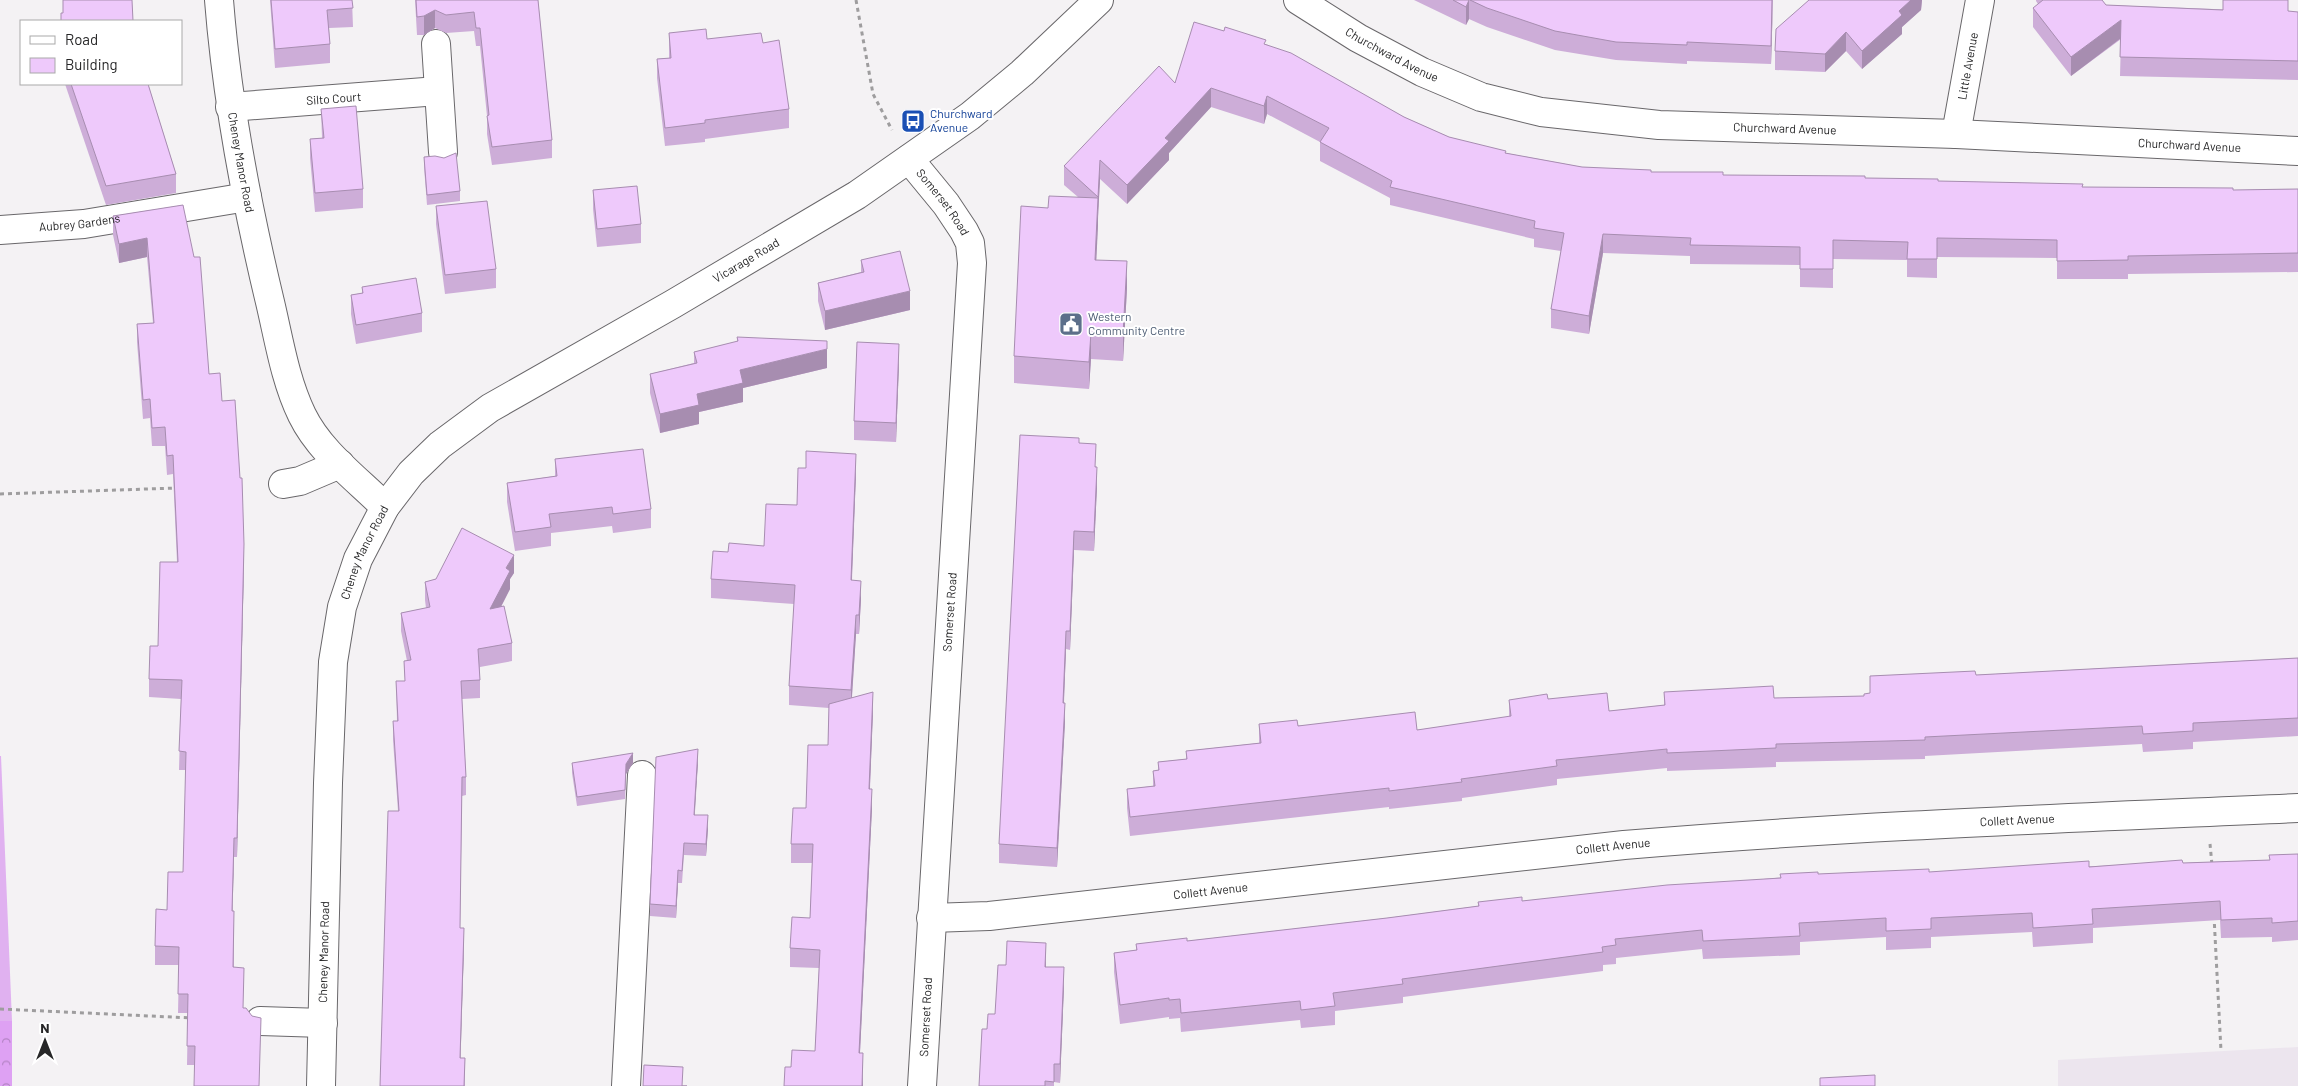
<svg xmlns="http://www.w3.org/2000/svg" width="2298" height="1086" font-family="Barlow,sans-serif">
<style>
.built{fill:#ece5ee}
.green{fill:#e0b1f0}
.forest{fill:url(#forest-crowns)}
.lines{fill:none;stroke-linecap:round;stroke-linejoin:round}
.minor-casing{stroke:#69676a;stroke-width:30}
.major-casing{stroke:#69676a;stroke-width:30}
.path{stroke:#9e9d9e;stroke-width:3;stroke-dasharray:4 4;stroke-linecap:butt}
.minor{stroke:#fff;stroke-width:28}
.major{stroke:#fff;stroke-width:28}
.wall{fill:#cdadd8}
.shaded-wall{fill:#a78db0}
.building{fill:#eec9fb;stroke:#a78db0}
.labels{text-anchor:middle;stroke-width:4;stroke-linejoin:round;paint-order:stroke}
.street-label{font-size:12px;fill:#272728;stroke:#fff}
.transit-label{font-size:12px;fill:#164399;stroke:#fff;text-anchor:start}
.service-label{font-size:12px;fill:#4e5e75;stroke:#fff;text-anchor:start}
</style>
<defs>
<pattern id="forest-crowns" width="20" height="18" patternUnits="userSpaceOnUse" patternTransform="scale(1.25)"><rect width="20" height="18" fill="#dea1f3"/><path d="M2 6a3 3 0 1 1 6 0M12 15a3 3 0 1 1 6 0" fill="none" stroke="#b483c5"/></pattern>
</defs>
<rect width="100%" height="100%" fill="#f4f2f4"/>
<path class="built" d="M2298,1047v39h-240v-26z"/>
<path class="green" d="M0,756h1l11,265h-12z"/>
<rect class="forest" x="0" y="1021" width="12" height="65"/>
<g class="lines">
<g class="minor-casing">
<g id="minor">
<path id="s1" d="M219,0c8,102 27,202 51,302 9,38 15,78 32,113 18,37 54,63 83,92"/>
<path id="s2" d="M1298,0l60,38 64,34 59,25 60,15 118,13 297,9 342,17"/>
<path d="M436,44l7,108"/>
<path id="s3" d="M230,107l208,-16"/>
<path id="s4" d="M1956,134l24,-134"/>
<path id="s5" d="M909,159l37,45 18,27 6,12 2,20 -50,823"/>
<path id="s6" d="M0,230l84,-6 163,-27"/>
<path d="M283,484l17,-3 40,-17"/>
<path id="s7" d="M931,918l58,-2 635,-71c224,-19 449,-27 674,-37"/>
<path d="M260,1021l63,2"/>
<path d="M626,1086l16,-311"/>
</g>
</g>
<g class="major-casing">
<g id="major">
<path id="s8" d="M321,1086l7,-303 5,-121 9,-55 16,-48 27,-52 26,-34 29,-28 50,-37 183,-104 184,-109 113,-79 52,-43 77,-73"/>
</g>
</g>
<g class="path">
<path d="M856,0l17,94 19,36"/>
<path d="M0,494l177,-6"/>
<path d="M2210,844l2,21"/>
<path d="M2214,916l7,135"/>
<path d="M0,1009l192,9"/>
</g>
<use href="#minor" class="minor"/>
<use href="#major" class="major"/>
</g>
<g class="wall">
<path d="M270,0h82l1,27 -24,1 1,16v19l-55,5z"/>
<path d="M415,0h123l14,140v18l-60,7 -5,-31v-18l-7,-70h-4l-2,-15 -28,2 -11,-5 -11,7h-7z"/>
<path d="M1414,0h359l-2,64 -84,-3v3l-71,-4 -61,-10 -68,-23 -18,-8 -3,6z"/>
<path d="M1809,0h113l-1,10 -19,17v7l-40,35 -16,-18 -21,21 -50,-2v-19z"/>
<path d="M2036,0h66l4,5 192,7v68l-178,-4 1,-37 -50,37 -38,-49v-19l5,-4 -2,-3z"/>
<path d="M669,33l38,6 56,4 26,66v19l-84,11v3l-40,4 -8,-68v-19l12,-1z"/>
<path d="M1266,44l138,73 45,20 57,16 76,14 69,5 72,3 142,3 217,9 151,3 65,-1v83l-170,2v5h-71v-21l-120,-1v21l-30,-1v-17l-74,-1v29l-33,-1v-22l-110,-1v-8l-87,-3 -14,81 -38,-6v-19l10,-58 -27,-4v-8l-144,-34v-7l-70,-37v-19l-53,-28 -3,10 -53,-17 -42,46v7l-42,44 -27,-25 -4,81 31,28 -4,73 -32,-2 -2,30 -75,-6v-27l34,-148 30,-11 -14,-12v-19l111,-83z"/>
<path d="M65,84h83l28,90v19l-70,12z"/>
<path d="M321,109l42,80v19l-48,4 -5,-54v-19l12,-1z"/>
<path d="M424,157l36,34v10l-33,4 -3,-38z"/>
<path d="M593,190l48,34v19l-44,4 -4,-38z"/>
<path d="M183,205l26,169 13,27 22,162 -7,294h-3l-2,54 2,19v37l9,41 18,29 -67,28h-7l1,-52h-10l1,-48h-24v-19l12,-36 16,-38 3,-102h-7l2,-71 -32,-2v-18l9,-33 19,-84 -4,-88 -6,1 -2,-29h-13l-2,-28 -7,1 -6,-77v-18l16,-1 -6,-66 -28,6 -6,-28v-19z"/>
<path d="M436,206l60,63v19l-51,6 -9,-70z"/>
<path d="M861,260l49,50 -85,20 -7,-29v-18l43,-11z"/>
<path d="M362,287l60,26v19l-66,12 -5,-30v-19l11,-2z"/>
<path d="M737,337l90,31 -84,20v14l-44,10v12l-39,9 -10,-40v-19l44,-11v-11l43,-10z"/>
<path d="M899,363l-3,79 -42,-2v-19z"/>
<path d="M1079,443l17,24 1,19 -3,65 -20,-1 -4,100 -4,-1 -2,54 1,19 -8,145 -58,-4v-19z"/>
<path d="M555,459l96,50v19l-38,5 -1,-7 -61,7v13l-36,5 -8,-49v-19l48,-7z"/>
<path d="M856,473l-4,107 9,19 -2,35h-3l-4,64 21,13 -3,78 2,19 -12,245 3,19 -72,-5 24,-16 4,-83 -29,-1v-19l20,-30 2,-55h-21v-19l15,-36 22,-63 1,-37 -40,-3v-19l5,-82 -83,-6v-19l17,-27 36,-6 33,-41z"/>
<path d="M514,573l-4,6v10l-9,18 11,36v18l-32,6v31l-18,1 4,78v18l-4,1 -2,132 4,18 -4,112h5v28h-85l18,-275 -5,-71v-19h4l-1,-40h9l-1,-20h3l-6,-30v-18l25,-5 -1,-8v-18l11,-3z"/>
<path d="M2298,658v78l-105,6v7l-50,3 -1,-8 -217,12v3l-149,3v5l-109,4v-3l-110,11v6l-95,13v3l-73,8v-2l-259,29 -3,-28v-19l26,-3v-15l5,-1v-8l28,-3v-8l73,-8v-19l158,6 92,-13v-17l39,-1 61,12 55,-6v-13l110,6 90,-2 6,-3v-17l106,-1z"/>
<path d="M698,762l-4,53 14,13 -2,28 -22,-1 -2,28h-4l-2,35 -26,-2v-12z"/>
<path d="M572,763h61l-7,11 -1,25 -48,7 -5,-33z"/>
<path d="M2298,854v86l-26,2v-5l-51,1 -1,-18 -127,8v15l-60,4 -1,-15 -101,5v11l-45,2v-13l-86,5v13l-97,4 -1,-10 -86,9v6l-13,1v6l-200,26v6l-68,8v14l-34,3 -1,-8 -119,12 -1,-14 -11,1v-2l-49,7 -6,-52v-19l22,-3v-6l51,-3 200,-23 91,-12v-4l44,-1 296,-27 111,-2 340,-12z"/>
<path d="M1046,962v5l18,19 -4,97 -6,-1v4h-75l8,-57 8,-15 11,-49z"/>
</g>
<g class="shaded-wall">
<path d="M1469,0v19l-3,6v-18z"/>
<path d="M1773,0l-2,64v-18z"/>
<path d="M1911,0h11l-1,10 -19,17v7l-40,35v-18l37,-40z"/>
<path d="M435,10v18l-11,7v-19z"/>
<path d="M2121,20v18l-50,38v-19z"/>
<path d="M1846,32v19l-21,21v-18z"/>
<path d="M1211,88v19l-42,46v7l-42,44v-19l38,-47z"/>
<path d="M1267,96v18l-3,10v-18z"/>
<path d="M1100,160v19l-2,37v-19z"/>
<path d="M1098,198v28l-3,61v-27z"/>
<path d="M1603,234v19l-14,81v-18z"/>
<path d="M147,238v19l-28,6v-19z"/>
<path d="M1127,261v27l-4,73v-27z"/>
<path d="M910,291v19l-85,20v-19z"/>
<path d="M1091,332v27l-2,30v-27z"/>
<path d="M899,344v19l-3,79v-19z"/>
<path d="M827,349v19l-84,20v14l-44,10v12l-39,9v-19l80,-44z"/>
<path d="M856,454v19l-5,126v-19z"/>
<path d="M1097,467v19l-3,65v-19z"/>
<path d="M1074,531v19l-4,100v-19z"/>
<path d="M244,544v19l-7,294v-19z"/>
<path d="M514,555v18l-4,6v10l-20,39v-19l16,-41z"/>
<path d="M861,581v18l-2,35v-19z"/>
<path d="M856,615v19l-5,75v-19z"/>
<path d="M1066,631v18l-3,73v-19z"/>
<path d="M873,692v19l-4,97v-19z"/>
<path d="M1065,703v19l-8,145v-19z"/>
<path d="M698,749v13l-4,65v-12z"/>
<path d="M633,753v10l-7,11 -1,25 1,-35z"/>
<path d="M872,789v19l-13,264v-19z"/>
<path d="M708,815v13l-2,28v-12z"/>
<path d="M234,838v19l-2,73v-19z"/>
<path d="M678,870v13l-2,35v-12z"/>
<path d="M464,928v18l-4,130v-18z"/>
<path d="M1046,943v19l-1,24v-19z"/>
<path d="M1064,967v19l-4,97v-19z"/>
<path d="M863,1053v33h-1z"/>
</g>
<g class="building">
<path d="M63,0h69l1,21h-72v-8h2z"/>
<path d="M271,0h81l1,8 -26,2 3,34 -55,5z"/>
<path d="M416,0h122l14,140 -60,7 -5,-31 2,-1 -9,-87h-4l-2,-16 -28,3 -11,-5 -11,6 -7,1z"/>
<path d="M1453,0h16l-3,7z"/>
<path d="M1470,0h302l-1,46 -84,-4v3l-71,-3 -61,-11 -68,-23z"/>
<path d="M1809,0h102l-12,11 3,4 -40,36 -16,-19 -21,22 -50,-3 1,-22z"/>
<path d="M2043,0h59l4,5 117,5v-10h65v11l10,1v49l-178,-4 1,-37 -50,37 -38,-49z"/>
<path d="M1194,22l30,9 1,-4 41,13 -2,4 27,9 113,64 45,20 57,14 -1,2 77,14 69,3v2h72v3l142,1v2l73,1v2l145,3 -1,3 151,1v2l65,-1v64l-170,3v4l-71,1v-21l-120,-2v21h-30l1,-17 -75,-2v29h-33v-22l-110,-2 1,-7 -88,-4 -14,82 -38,-7 13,-76 -30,-5 1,-7 -145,-34 2,-6 -72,-39 9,-14 -62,-32 -3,10 -53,-18 -46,50 4,3 -42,44 -27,-25 -2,37 -34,-31 95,-100 16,17z"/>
<path d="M706,29l1,10 54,-6 2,10 16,-3 10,69 -84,11v3l-40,5 -8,-69 14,-1 -2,-25z"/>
<path d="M71,84h77l28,90 -70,12z"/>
<path d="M356,106l7,83 -48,4 -5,-54 14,-1 -3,-29z"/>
<path d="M456,153l4,38 -33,4 -3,-38 11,-1 9,2z"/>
<path d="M637,186l4,38 -44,5 -4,-39z"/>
<path d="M1049,196l49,2 -3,62 32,1 -4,73 -32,-2 -2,30 -75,-6 7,-150 27,2z"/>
<path d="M487,201l9,68 -51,6 -9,-69z"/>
<path d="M183,205l11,52h6l9,117 11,-1 2,28 13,-1 5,78h2l2,66 -7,294h-3l-2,73h2l-1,56 11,1 -1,40h3l6,8 9,2 -2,68h-65l1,-40h-8l1,-52h-10l1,-47 -24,-1 1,-37 11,1 1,-38h15l3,-120 -7,-1 3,-71 -33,-1 1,-33h8l2,-84h18l-5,-107 -6,1 -2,-29 -13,1 -2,-29 -7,1 -6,-76 17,-1 -7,-85 -28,6 -6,-28z"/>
<path d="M900,251l10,40 -85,20 -7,-28 46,-11 -3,-12z"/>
<path d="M416,278l6,35 -66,12 -5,-30 12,-2 -1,-6z"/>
<path d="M737,337l90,4v8l-87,21 3,13 -46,11 2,11 -39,9 -10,-40 47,-11 -3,-11 44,-11z"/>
<path d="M857,342l42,2 -3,79 -42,-2z"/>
<path d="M1020,435l59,3v5l17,1 -1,23h2l-3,65 -20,-1 -4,100h-4l-3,72h2l-8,145 -58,-4z"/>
<path d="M643,449l8,60 -38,5 -1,-7 -63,7 2,13 -36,5 -8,-49 50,-7 -2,-17z"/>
<path d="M806,451l50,3 -5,126 10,1 -2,34h-3l-5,75 -62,-4 6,-101 -84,-6 2,-28 15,1 1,-9 35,3 2,-42 31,1 1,-37h8z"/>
<path d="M462,528l52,27 -8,13 4,3 -20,38 14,-3 8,37 -34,6 2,31 -19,1 5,96h-4l-2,151h4l-4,130h5l-1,28h-84l8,-275h11l-6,-90h5l-2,-40h9l-1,-20 7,-1 -10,-47 29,-6 -5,-25 11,-3z"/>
<path d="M2298,658v60l-105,5v8l-50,3 -1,-8 -217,11v3l-149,4v4l-109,5v-4l-111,11 1,6 -96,13 1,3 -73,9v-3l-259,29 -3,-28 28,-3 -2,-15 6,-1 -1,-8 29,-3 -1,-8 75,-8 -2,-19 38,-4 1,6 117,-14 2,18 94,-14 -2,-16 38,-6 1,5 59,-6 2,18 56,-6 -1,-13 109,-6 1,12 90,-2v-2l6,-1v-17l105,-5 1,4z"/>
<path d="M873,692l-4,97h3l-13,264h4l-1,33h-78l1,-19h6l1,-17 23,1 5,-101 -30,-2 2,-31 18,1 3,-74h-22l2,-36h13l2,-63h20l1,-41z"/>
<path d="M698,749l-4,66h14l-2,29 -22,-1 -2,28 -4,-1 -2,36 -26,-2 6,-147z"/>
<path d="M633,753l-7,11 -1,26 -48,7 -5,-34z"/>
<path d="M2298,854v67l-26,2v-5l-51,2 -1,-19 -128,8 1,15 -60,4 -1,-15 -101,5v11l-45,2v-13l-87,5 1,13 -97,5 -1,-11 -87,9 1,6 -14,2 1,5 -201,27 1,5 -70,9 2,13 -34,4 -1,-9 -119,12 -1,-14 -11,1v-2l-49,7 -6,-52 23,-3 -1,-6 51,-6v3l200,-23 92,-12 -1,-4 44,-5v4l145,-16 114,-7 -1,-4 38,-2v2l111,-5v3l160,-11v6l93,-7 1,3 87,-3 -1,-5z"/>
<path d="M1007,941l39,2 -1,24h19l-4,97h-6v18l-9,-1v5h-66l3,-57h5l1,-15h7l3,-49h8z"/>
<path d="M644,1065l39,2 -1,19h5h-44z"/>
<path d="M1875,1075v11h-55v-8z"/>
</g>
<defs>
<g id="bus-square" transform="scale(1.25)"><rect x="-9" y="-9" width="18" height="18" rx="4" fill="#1a4fb4" stroke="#fff"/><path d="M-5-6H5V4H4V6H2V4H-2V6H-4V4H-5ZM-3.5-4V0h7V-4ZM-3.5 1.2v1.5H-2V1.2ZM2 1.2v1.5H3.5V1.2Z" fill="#fff"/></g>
<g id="civic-square" transform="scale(1.25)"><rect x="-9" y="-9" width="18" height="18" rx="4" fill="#5c6f8a" stroke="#fff"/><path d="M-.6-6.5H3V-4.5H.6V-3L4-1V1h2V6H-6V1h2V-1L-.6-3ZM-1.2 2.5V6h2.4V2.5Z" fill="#fff"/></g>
</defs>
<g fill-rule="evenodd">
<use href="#bus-square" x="913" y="121"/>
<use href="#civic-square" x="1071" y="324"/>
</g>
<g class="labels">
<g class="street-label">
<text dy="4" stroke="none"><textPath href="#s2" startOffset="109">Churchward Avenue</textPath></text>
<text dy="4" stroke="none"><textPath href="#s4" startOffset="69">Little Avenue</textPath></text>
<text dy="4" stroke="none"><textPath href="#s3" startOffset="104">Silto Court</textPath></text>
<text dy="4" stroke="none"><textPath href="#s2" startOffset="514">Churchward Avenue</textPath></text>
<text dy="4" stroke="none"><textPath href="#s2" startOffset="919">Churchward Avenue</textPath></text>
<text dy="4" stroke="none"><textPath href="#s1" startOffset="164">Cheney Manor Road</textPath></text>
<text dy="4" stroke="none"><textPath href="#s5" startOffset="55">Somerset Road</textPath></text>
<text dy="4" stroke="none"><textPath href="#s6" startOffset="80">Aubrey Gardens</textPath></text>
<text dy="4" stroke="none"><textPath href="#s8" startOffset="1030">Vicarage Road</textPath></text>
<text dy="4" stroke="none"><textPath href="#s8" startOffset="539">Cheney Manor Road</textPath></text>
<text transform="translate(950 612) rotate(-86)" y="4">Somerset Road</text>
<text dy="4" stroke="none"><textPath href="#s7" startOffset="1091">Collett Avenue</textPath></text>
<text dy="4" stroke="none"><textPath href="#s7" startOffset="686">Collett Avenue</textPath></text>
<text dy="4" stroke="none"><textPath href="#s7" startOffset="281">Collett Avenue</textPath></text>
<text dy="4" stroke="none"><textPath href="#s8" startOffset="134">Cheney Manor Road</textPath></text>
<text transform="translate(926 1017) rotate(-87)" y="4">Somerset Road</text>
</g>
<g class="transit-label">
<text x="930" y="118">Churchward<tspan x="930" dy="14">Avenue</tspan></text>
</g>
<g class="service-label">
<text x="1088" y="321">Western<tspan x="1088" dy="14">Community Centre</tspan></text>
</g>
</g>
<rect x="20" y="20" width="162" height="65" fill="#ffffff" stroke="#a9a9a9"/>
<rect x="30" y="36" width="25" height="8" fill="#ffffff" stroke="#a9a9a9"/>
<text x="65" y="45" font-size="15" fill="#272728">Road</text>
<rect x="30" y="58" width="25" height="15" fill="#eec9fb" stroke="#a9a9a9"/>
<text x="65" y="70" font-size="15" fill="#272728">Building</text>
<g transform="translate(45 1041)" stroke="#ffffff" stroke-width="4" paint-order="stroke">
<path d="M0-4L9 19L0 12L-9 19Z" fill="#272728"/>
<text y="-8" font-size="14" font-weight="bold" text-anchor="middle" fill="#272728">N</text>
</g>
</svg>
